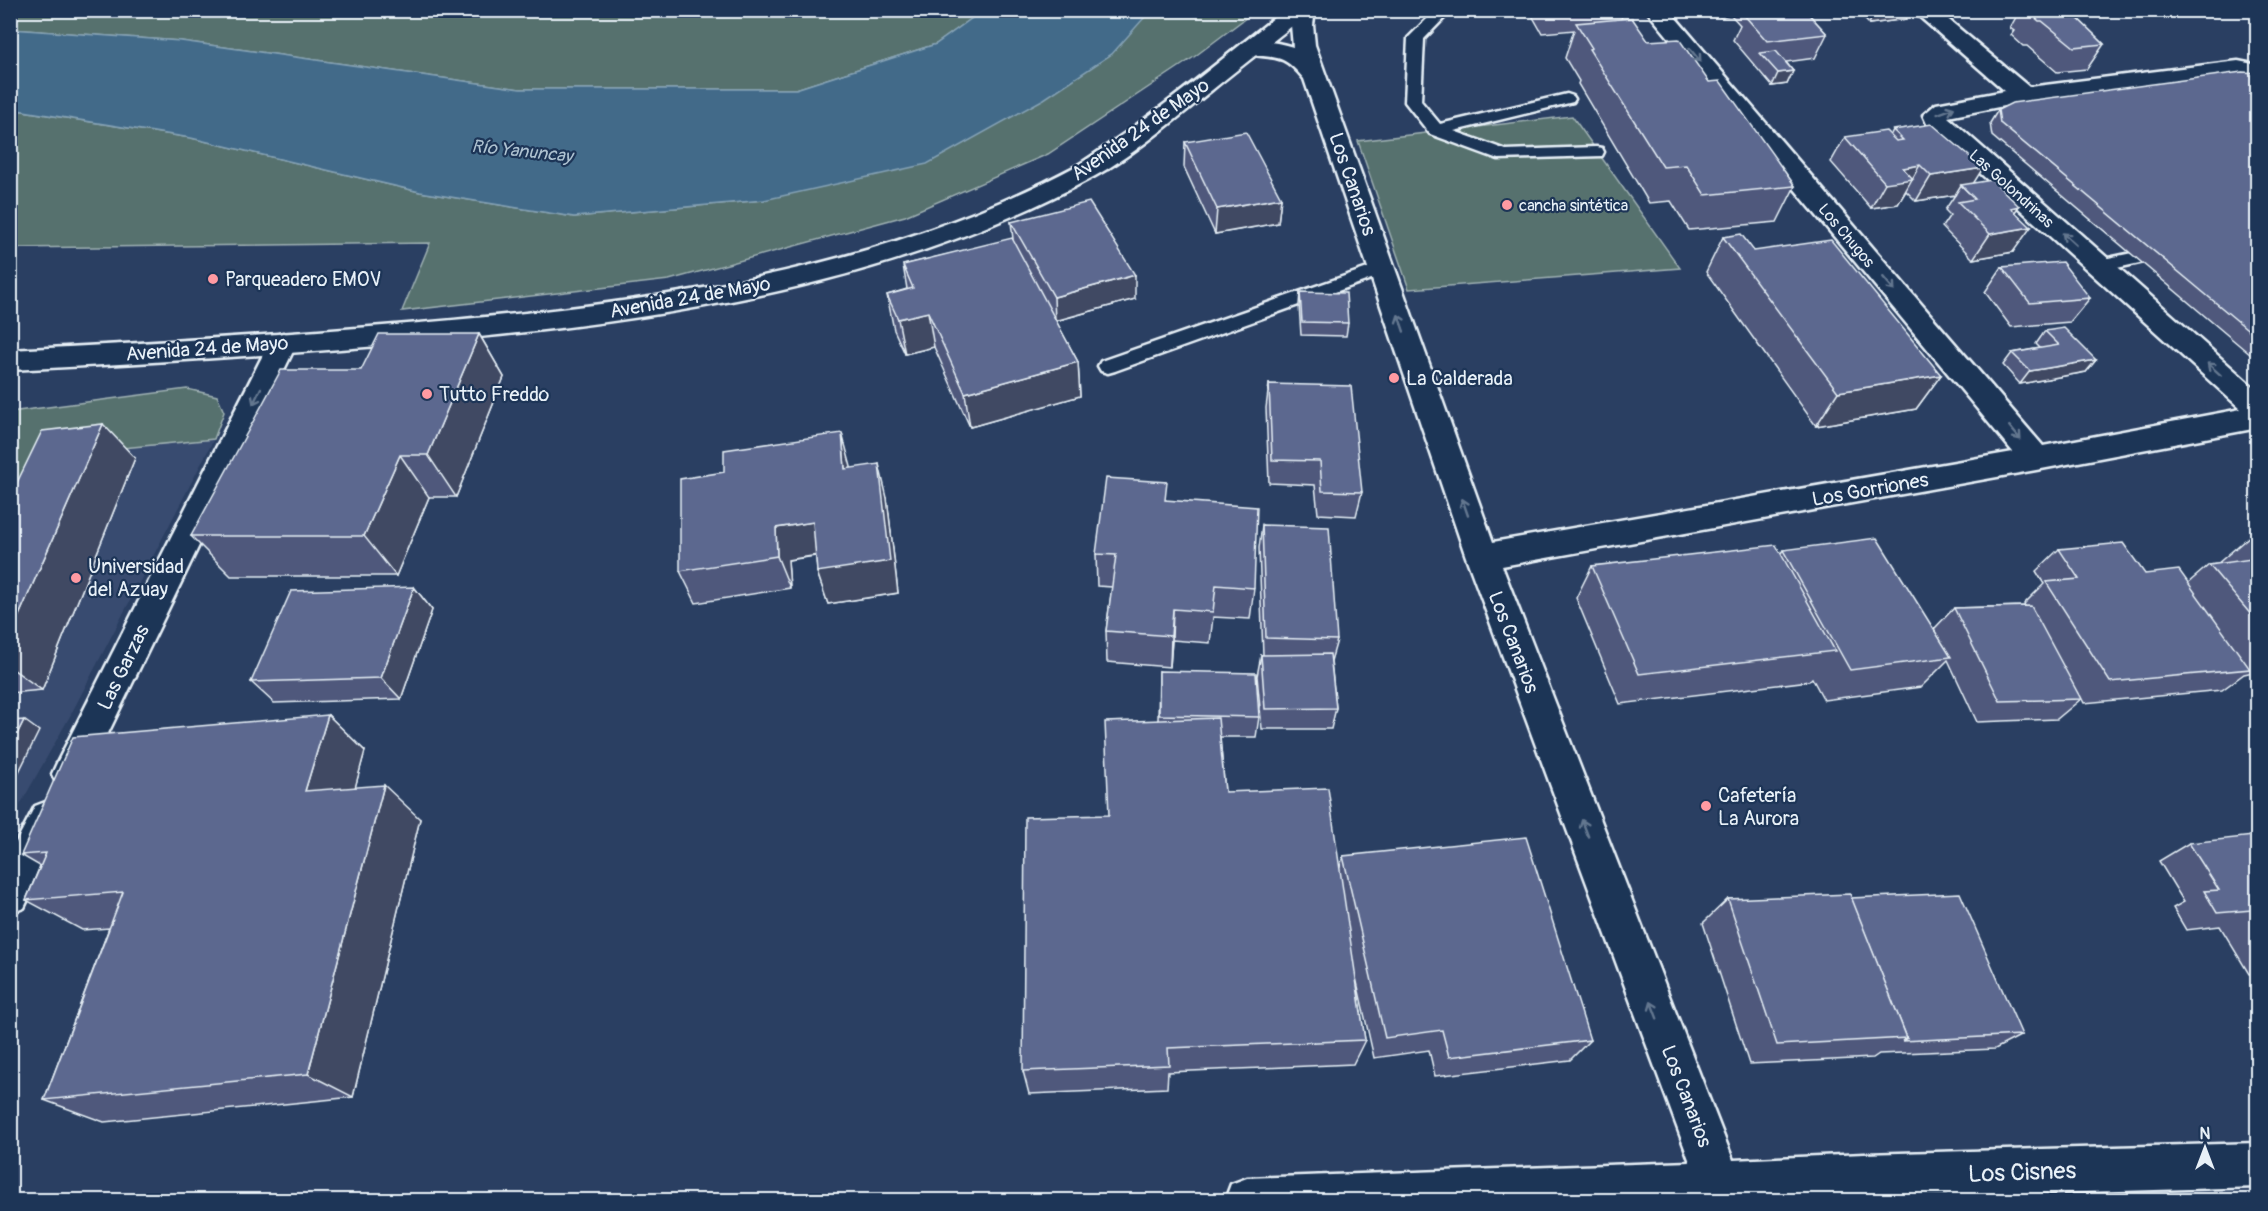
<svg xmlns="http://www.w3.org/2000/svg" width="2268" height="1211" font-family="Pangolin,sans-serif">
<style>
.built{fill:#394b70}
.green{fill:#56716e;stroke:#9fb1b3;stroke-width:1.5}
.water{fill:#426b89;stroke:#84a1b5;stroke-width:1.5}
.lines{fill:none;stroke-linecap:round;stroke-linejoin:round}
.service-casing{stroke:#e8f1f8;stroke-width:5}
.minor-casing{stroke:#e8f1f8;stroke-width:5}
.secondary-casing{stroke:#e8f1f8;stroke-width:5}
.service{fill:#1d3557;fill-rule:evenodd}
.minor{fill:#1d3557;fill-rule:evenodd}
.secondary{fill:#1d3557;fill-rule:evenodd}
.wall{fill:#4f597b;stroke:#e8f1f8;stroke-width:1.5}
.shaded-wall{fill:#404964;stroke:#e8f1f8;stroke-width:1.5}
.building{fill:#5c688f;stroke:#e8f1f8;stroke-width:1.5}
.oneway{stroke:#64778f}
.poi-dot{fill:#ff9aa2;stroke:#1d3557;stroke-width:2}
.labels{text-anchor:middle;stroke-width:4.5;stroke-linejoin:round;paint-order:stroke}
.far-street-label{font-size:16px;fill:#e8f1f8;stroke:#1d3557}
.far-poi-label{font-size:16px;fill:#e8f1f8;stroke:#1d3557;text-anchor:start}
.far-water-label{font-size:18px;font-style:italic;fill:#aec2d1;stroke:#1d3557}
.street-label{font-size:20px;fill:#e8f1f8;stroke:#1d3557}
.poi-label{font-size:20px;fill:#e8f1f8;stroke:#1d3557;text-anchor:start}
.near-street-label{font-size:24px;fill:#e8f1f8;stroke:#1d3557}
</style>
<rect width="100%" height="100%" fill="#2a3f62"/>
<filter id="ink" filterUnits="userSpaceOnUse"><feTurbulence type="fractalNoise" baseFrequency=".0167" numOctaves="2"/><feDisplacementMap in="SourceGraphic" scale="12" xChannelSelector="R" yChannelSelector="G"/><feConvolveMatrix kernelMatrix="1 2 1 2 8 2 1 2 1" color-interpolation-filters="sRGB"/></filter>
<g filter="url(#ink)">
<path class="built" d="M187,389l30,7 7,16 -10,27 -144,277 -59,105v-409z"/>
<g class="green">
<path d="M371,10l39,4 15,-4 557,1 -46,33 -140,45h-276l-339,-48 -170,-12 -1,-18z"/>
<path d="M1145,11h110l-61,46 -146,97 -143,62 -236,64 -267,31 28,-68 -419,5 -1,-139 181,29 229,54 154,25 190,-17 380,-182z"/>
<path d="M1572,116l108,152 -271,21 -51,-148z"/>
<path d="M187,389l30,7 7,16 -10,27 -163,16 -40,44 -1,-87z"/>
</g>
<path class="water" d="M982,11h163l-1,7 -32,36 -68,45 -117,65 -163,36 -190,17 -154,-25 -229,-54 -180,-29v-80l170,12 339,48h276l140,-45z"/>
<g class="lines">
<g class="service-casing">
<g id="service">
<path d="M1436,10h16l-28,29 -3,62 19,23 127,-30 6,2 2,3 -2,3 -119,29 52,19 90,-3 6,1 2,4 -2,4 -104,3 -68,-25 -25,-32 3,-64z"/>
<path d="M2165,246l6,2 3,4 -3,4 -72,16 -6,-2 -3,-4 3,-4 6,-2z"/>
<path d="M1382,263l6,2 3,4 -3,4 -273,98 -7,2 -7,-2 -3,-5 3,-5z"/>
</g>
</g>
<g class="minor-casing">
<g id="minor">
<path d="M1293,10h22l-2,15 2,20 178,497 520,-90 -367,-442h23l374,436 198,-37 -313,-283 -5,-11 13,-11 69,-13 -93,-81h25l92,77 209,-26 20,4v14l-20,-4 -214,27 -76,15 310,274v37l-222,42 -534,96 231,594 131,-6 394,-11v44l-453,13h-580l6,-16 16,-6 443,-16 -224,-605 -162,-478c-23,-29 -32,-19 -62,-26l-3,-5 3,-5c17,-4 35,-1 51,4l-2,-22z"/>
<path d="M283,333l10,3 4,7 -214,442 -13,5 -13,-5 -5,-11 5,-11 212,-420 4,-7z"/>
<path d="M48,801l13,5 5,12 -42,90 -14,5v-59l25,-48z"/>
</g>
</g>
<g class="secondary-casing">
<path id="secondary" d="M1284,10h25c-9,11 -21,19 -32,28 -21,17 -43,34 -65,52 -35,28 -77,64 -117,86 -219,119 -473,150 -717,170 -123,10 -245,18 -368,24v-20c125,-6 249,-14 373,-24 236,-19 482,-47 695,-161 17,-10 33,-23 50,-34 54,-38 104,-80 156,-121z"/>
</g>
<use href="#service" class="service"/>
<use href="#minor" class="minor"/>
<use href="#secondary" class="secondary"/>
</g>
<g class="wall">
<path d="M1529,10h95l-3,9 27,22 61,41 86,104 -18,36 -88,8 -18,-29 -22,2 -71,-119 1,-3 -14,-23 9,-28 -32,3z"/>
<path d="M1714,10h91l22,24 -12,24 -29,4 7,9 -6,13 -15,2 -39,-46 7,-15 -9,-10 -11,2z"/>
<path d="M1856,10h55l-5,9 -37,5z"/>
<path d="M2020,10h49l35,34 -17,25 -30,3 -30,-26h-4l-12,-11 3,-4 -4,-3z"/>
<path d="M2258,73v288l-266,-225 -2,-13 8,-13z"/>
<path d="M1893,130l122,82 -2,40 -40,7 -31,-32 8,-12 -5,-5 10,-15 -39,6 -10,-10 -8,13 -27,4 -40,-46 14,-25 45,-1z"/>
<path d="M1185,142l96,56 -3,25 -63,11 -31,-67z"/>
<path d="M1011,222l124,77 -79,22 22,41 2,34 -110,31 -36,-80 -29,7 -11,-24 -7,-35 20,-6 -4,-24 110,-26z"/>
<path d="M1723,237l31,14 187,124 -25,34 -100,17 -110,-154z"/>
<path d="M2002,267l88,31 -20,24 -59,5 -26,-35z"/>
<path d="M1300,292l48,31 -2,13 -45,-1 -2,-30z"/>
<path d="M2045,331l51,29 -10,12 -66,12 -17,-19 9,-12 28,-5 -4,-4z"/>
<path d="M479,334l25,43 -48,120h-27l-33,79h-165l-40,-40 170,-166z"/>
<path d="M1269,384l93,108 -6,24 -38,-2 -3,-29 -46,-2 -3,-75z"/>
<path d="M135,458l-93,232 -32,3v-211l5,5z"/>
<path d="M851,468l36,30 11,95 -70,11 -11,-32 -1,-16 -28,4 2,28 -94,15 -16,-32z"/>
<path d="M1166,500l88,88 -4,31 -37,-2 -3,26 -38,-3 -2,27 -63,-5 -1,-31 6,-44 -15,-1 -1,-32z"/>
<path d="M1262,525l75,115 -6,21 5,47 -5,21h-69l-5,-53 4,-21h2l-4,-107z"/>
<path d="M2258,534v137l-14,3 -22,16 -138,13 -4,-8 1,4 -24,20 -80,3 -29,-62 -27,27 -97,13 -12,-22 -3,3 -189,23 -44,-106 16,-32 189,-13 2,-3 151,79 20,-21 71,-2 -1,-2 20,-20 -8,-13 23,-22 86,25 43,9 21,-18 8,-1 34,-29z"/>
<path d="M414,587l18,23 -31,89 -127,4 -23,-21z"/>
<path d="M1159,671l100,46 -3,20h-36l5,55 115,75 3,-11 247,184 -20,20 -135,16 -6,-26 -55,8 -19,-85 10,67 -12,24 -185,8 -1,16 -138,6 -6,-23 135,-351z"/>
<path d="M328,715l37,36 -10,36 65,32 -67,278 -249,25 -60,-22 65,-172 -27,2 -56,-30 14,-34 -19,-11z"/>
<path d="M2189,843l69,1v129l-9,1 -29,-48 -34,4 -13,-22 11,-6 -25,-41z"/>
<path d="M1851,898l171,137 -27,14 -116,5 -6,4 -124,6 -46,-141 25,-24z"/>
</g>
<g class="shaded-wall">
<path d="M1880,10h31l-5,9 -37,5 6,-13z"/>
<path d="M1793,71l-6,13 -15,2 6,-13z"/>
<path d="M1920,165l-22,39 -27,4 14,-25 18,-15z"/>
<path d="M1983,168l-15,24 -7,-7 -6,10 -39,6 15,-25z"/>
<path d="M1281,198l-3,25 -63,11 2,-25z"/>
<path d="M2019,206l-17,25 9,-23z"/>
<path d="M2031,227l-18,25 -40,7 17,-25z"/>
<path d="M1135,275v24l-80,22 -1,-24z"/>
<path d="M928,312l6,35 -29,7 -7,-35z"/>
<path d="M479,334l25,43 -48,120 -28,-42z"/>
<path d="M2096,360l-10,12 -66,12 10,-13z"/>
<path d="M1078,362l2,34 -110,31 -5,-34z"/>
<path d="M1941,375l-25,34 -100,17 22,-34z"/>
<path d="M103,424l32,34 -93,232 -32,-23v-31z"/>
<path d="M842,433l9,34 4,36 -10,-34z"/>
<path d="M400,455l29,42 -33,79 -32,-40z"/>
<path d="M879,464l8,34 11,95 -70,11 -11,-32z"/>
<path d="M10,482l17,15 -17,36z"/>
<path d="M813,522l11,32 -36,6 2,28 -13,-32 -1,-28z"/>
<path d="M414,587l18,23 -31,89 -20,-21z"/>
<path d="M1173,609l-1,31 -2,27 1,-31z"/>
<path d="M328,715l37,36 -20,74 -40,-34z"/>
<path d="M24,720l15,11 -29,59v-42z"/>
<path d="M384,785l36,34 -67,278 -45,-23z"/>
</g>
<g class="building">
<path d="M1743,10h12l-1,4 -7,1z"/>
<path d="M1759,10h46l22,24 -60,7 -23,-26 17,-2z"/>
<path d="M2026,10h43l35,34 -30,3 -32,-26h-3z"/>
<path d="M1632,18l16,23 31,-2 30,43 11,-1 75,105 -90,9 -19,-30 -23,2 -74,-118 3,-1 -16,-25z"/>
<path d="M1776,51l17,20 -15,2 -18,-20z"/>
<path d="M2242,72l16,1v265l-258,-215 -2,-13 14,-7z"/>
<path d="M1932,124l51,44 -52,8 -11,-11 -17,3 10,11 -28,4 -40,-46 41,-6 10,10 7,-1 -10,-10z"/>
<path d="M1246,132l35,66 -64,11 -32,-67z"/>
<path d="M1992,180l27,26 -8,2 20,19 -41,7 -32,-32 17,-3 -14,-14z"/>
<path d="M1089,202l46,73 -81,22 -43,-75z"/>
<path d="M1741,234l13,17 77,-11 110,135 -103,17 -115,-155z"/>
<path d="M1012,238l66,124 -113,31 -37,-81 -30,7 -11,-24 26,-7 -10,-23z"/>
<path d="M2062,262l28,36 -60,5 -28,-36z"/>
<path d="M1300,292l46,1 2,30 -46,-1z"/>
<path d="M2064,328l32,32 -66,11 -18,-18 47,-8 -14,-14z"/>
<path d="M379,334h100l-51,121h-28l-36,81h-173l90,-166h80z"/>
<path d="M1269,384l82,2 11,106 -40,-1 -2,-30 -48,-1z"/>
<path d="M103,424l-93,212v-139l32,-66z"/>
<path d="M842,433l3,36 34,-5 11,97 -73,11 -4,-50 -37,6 1,28 -97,15v-92l44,-7v-22z"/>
<path d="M1106,478l61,4 -2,18 92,7 -3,81 -38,-3 -3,27 -40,-3 -2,27 -65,-5 10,-76 -20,-1z"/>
<path d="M1262,525l67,2 8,113 -71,-2z"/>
<path d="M2258,534v8l-7,-7z"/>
<path d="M1877,538l74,119 -101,13 -67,-120z"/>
<path d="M2123,543l22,31 34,-4 71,99 -140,13 -64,-100 33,-3 -20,-30z"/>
<path d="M1776,545l59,106 -196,23 -47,-108z"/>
<path d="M2258,558v65l-49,-58z"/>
<path d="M414,587l-33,91 -130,4 40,-91z"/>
<path d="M2031,606l50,93 -81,2 -46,-93z"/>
<path d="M1330,654l6,54 -71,1 -4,-54z"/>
<path d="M1159,671l97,2 3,44 -100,-2z"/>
<path d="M328,715l-23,76 79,-6 -76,289 -264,26 79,-208 -97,8 20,-47 -25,2 52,-118z"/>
<path d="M1218,718l7,74 103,-4 37,252 -197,8 1,17 -146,6 2,-254 84,-2 -4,-93z"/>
<path d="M24,720l-14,28v-27z"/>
<path d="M2253,836l5,8v74l-6,-8 -35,3 -13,-22 15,-1 -30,-47z"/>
<path d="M1526,837l64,203 -141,17 -7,-27 -57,8 -42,-182z"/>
<path d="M1960,893l62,142 -120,6 5,-3 -56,-140z"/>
<path d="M1850,894l57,144 -130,7 -49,-146z"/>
</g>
<defs><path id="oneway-shaft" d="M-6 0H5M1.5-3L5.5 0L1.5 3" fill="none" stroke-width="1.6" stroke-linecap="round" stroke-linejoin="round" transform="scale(1.5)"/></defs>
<g class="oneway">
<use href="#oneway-shaft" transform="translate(1695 55) rotate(50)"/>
<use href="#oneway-shaft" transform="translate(1946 111) rotate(-20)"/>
<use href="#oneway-shaft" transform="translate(2069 239) rotate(-138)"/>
<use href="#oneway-shaft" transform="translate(1889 284) rotate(50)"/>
<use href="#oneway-shaft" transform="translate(1401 323) rotate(-109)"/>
<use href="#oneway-shaft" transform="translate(2214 369) rotate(-138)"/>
<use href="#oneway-shaft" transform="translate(257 396) rotate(116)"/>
<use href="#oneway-shaft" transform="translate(2015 433) rotate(50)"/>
<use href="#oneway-shaft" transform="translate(1465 507) rotate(-109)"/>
<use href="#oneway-shaft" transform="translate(1585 828) rotate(-111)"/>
<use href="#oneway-shaft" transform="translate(1654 1010) rotate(-111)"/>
</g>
</g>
<g class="poi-dot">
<circle cx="1507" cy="205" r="6"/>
<circle cx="213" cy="279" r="6"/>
<circle cx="1394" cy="378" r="6"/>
<circle cx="427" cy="394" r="6"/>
<circle cx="76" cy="578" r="6"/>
<circle cx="1706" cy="806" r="6"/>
</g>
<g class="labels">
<g class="far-street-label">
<text transform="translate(2012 188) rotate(42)" y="6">Las Golondrinas</text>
<text transform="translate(1847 235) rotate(50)" y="6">Los Chugos</text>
</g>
<g class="far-poi-label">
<text x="1519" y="211">cancha sintética</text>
</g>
<g class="far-water-label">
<text transform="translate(522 151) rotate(6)" y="6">Río Yanuncay</text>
</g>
<g class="street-label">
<text transform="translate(1140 129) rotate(-35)" y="7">Avenida 24 de Mayo</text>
<text transform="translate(1353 184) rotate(71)" y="7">Los Canarios</text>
<text transform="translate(690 297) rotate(-10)" y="7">Avenida 24 de Mayo</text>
<text transform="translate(207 348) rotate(-4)" y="7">Avenida 24 de Mayo</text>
<text transform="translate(1870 489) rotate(-10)" y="7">Los Gorriones</text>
<text transform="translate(1514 642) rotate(69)" y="7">Los Canarios</text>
<text transform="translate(123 667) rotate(-64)" y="7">Las Garzas</text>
<text transform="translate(1687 1096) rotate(69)" y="7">Los Canarios</text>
</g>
<g class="poi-label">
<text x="225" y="286">Parqueadero EMOV</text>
<text x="1406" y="385">La Calderada</text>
<text x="439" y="401">Tutto Freddo</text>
<text x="88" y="573">Universidad<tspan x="88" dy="23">del Azuay</tspan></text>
<text x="1718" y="802">Cafetería<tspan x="1718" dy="23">La Aurora</tspan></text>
</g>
<g class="near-street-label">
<text transform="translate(2022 1172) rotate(-2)" y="8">Los Cisnes</text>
</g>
</g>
<rect width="2268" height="1211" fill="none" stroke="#1d3557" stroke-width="36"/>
<rect x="18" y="18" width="2232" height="1175" fill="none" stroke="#e8f1f8" stroke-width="2" filter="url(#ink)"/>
<g transform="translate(2205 1148)" stroke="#1d3557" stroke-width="4.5" paint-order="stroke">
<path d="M0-4.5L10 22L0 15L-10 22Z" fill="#e8f1f8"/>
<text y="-9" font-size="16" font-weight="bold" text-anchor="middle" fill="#e8f1f8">N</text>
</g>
</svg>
